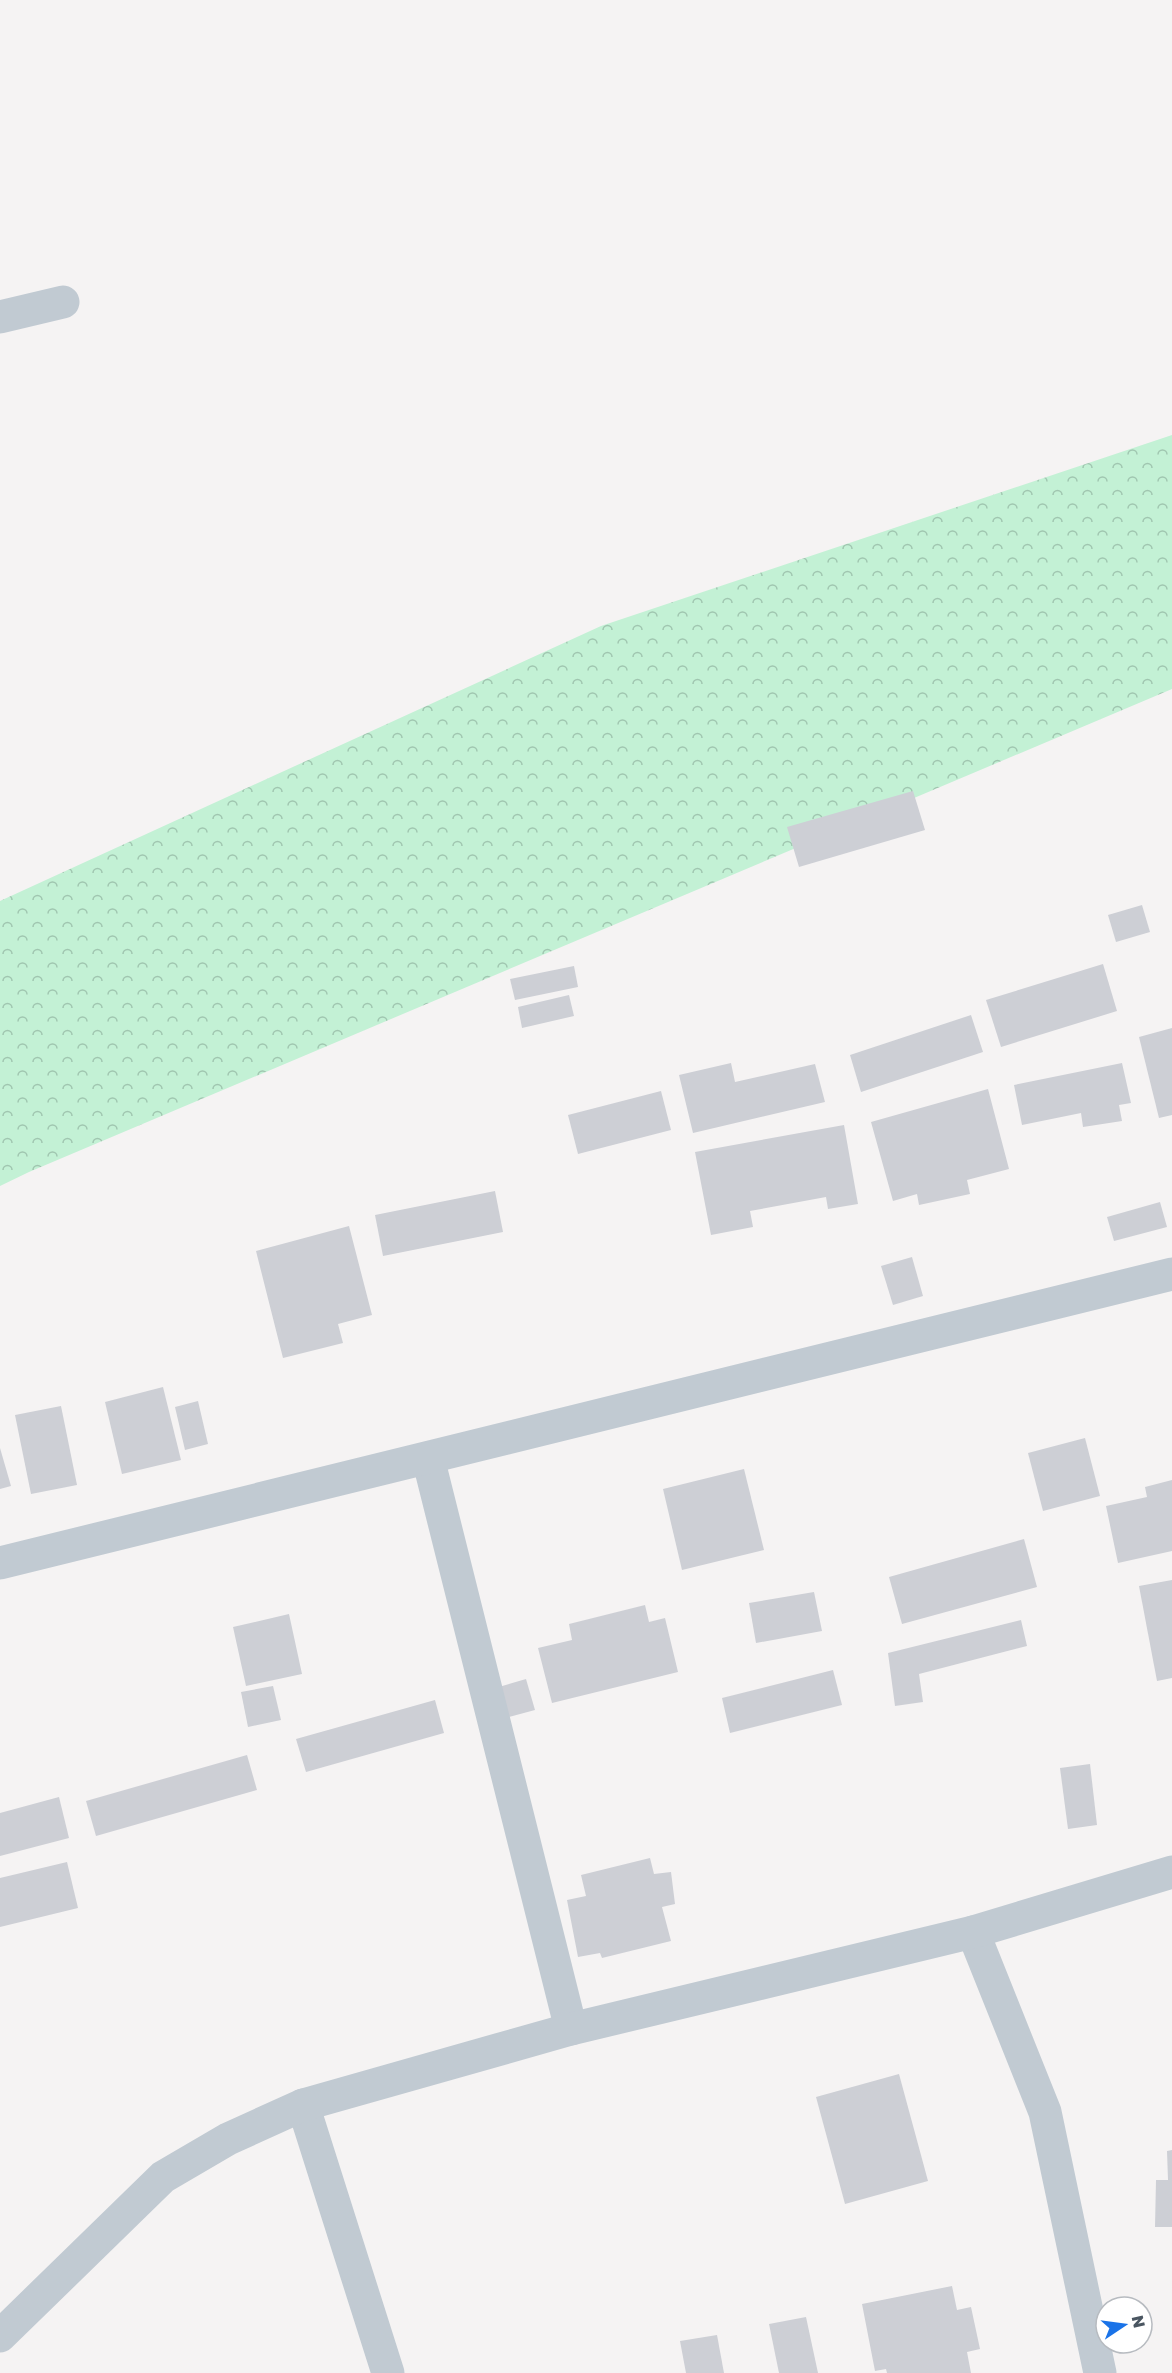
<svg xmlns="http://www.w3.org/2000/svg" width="1172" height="2373" font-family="'Golos Text',sans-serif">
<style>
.forest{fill:url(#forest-crowns)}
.building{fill:#cdcfd5}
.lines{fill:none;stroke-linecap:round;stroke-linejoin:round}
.minor{stroke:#c1cad2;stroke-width:33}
</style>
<defs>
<pattern id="forest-crowns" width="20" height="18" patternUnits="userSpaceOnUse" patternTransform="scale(1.5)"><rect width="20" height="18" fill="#c3f1d5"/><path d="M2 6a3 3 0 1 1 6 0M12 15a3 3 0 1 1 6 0" fill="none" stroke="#a0c6b0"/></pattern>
</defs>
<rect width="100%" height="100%" fill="#f5f3f3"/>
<path class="forest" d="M1172,435v254l-1143,483 -29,14v-285l601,-275z"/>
<g class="building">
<path d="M913,791l12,39 -126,37 -12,-40z"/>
<path d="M1142,905l8,27 -34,10 -8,-27z"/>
<path d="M1103,964l14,47 -116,36 -15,-47z"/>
<path d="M574,966l4,21 -63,13 -5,-21z"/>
<path d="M569,995l5,21 -52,12 -4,-21z"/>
<path d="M971,1015l12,37 -122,40 -11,-37z"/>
<path d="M1172,1028v87l-13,3 -20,-81z"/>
<path d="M731,1063l4,19 80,-18 10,38 -132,31 -14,-58z"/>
<path d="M1122,1063l9,40 -12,2 3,16 -39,6 -2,-14 -59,12 -8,-40z"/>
<path d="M988,1089l21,80 -42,11 3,14 -51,11 -2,-11 -24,7 -22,-79z"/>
<path d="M661,1091l10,39 -93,24 -10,-39z"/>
<path d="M844,1125l14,79 -30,5 -2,-12 -76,14 3,16 -42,8 -16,-83z"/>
<path d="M495,1191l8,41 -120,24 -8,-41z"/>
<path d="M1160,1202l7,25 -53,14 -7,-24z"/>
<path d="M349,1226l23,89 -34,9 5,19 -60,15 -27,-107z"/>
<path d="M912,1257l11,39 -30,9 -12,-39z"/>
<path d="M163,1387l18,73 -59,14 -17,-72z"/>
<path d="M198,1401l10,43 -23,6 -10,-43z"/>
<path d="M61,1406l16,79 -46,9 -16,-79z"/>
<path d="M1085,1438l15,58 -57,15 -15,-58z"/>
<path d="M0,1448l11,38 -11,3z"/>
<path d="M744,1469l20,81 -82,20 -19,-81z"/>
<path d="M1172,1480v71l-54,12 -12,-57 41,-9 -2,-10z"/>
<path d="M1024,1539l13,48 -135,37 -13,-47z"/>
<path d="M1172,1580v98l-15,3 -18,-95z"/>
<path d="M814,1592l8,39 -66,12 -7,-40z"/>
<path d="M645,1605l4,17 16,-4 13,54 -126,31 -14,-55 34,-8 -3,-16z"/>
<path d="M289,1614l13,60 -56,12 -13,-59z"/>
<path d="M1021,1620l6,26 -108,28 4,28 -28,4 -7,-53z"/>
<path d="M833,1670l9,35 -112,28 -8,-35z"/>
<path d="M526,1679l9,31 -34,9 -9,-30z"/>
<path d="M273,1686l8,34 -33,7 -7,-35z"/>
<path d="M435,1700l9,33 -138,39 -10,-33z"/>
<path d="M247,1755l10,35 -161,46 -10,-35z"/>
<path d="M1090,1764l7,61 -29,4 -8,-61z"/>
<path d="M59,1797l10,41 -69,18v-43z"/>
<path d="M650,1858l4,16 17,-2 4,32 -13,3 9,34 -69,17 -2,-5 -22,4 -11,-57 19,-4 -5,-21z"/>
<path d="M67,1862l11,46 -78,19v-49z"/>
<path d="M899,2074l29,107 -83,23 -29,-107z"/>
<path d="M1172,2150v77h-17l1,-47h12l-1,-29z"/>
<path d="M952,2286l5,24 14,-3 9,42 -13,3 4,21h-84l-1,-4 -11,2 -13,-67z"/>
<path d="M806,2317l12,56h-39l-10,-49z"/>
<path d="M717,2335l7,38h-38l-6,-32z"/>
</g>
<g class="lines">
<g class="minor">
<path d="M0,317l63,-15"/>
<path d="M428,1458l143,571"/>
<path d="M0,1563l1172,-289"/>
<path d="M973,1932l72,180 55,261"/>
<path d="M303,2105l85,268"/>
<path d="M0,2336l163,-159 65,-38 75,-34 268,-76 402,-97 199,-60"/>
</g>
</g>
<g transform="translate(1124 2325) rotate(77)"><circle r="28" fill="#ffffff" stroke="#b7bbc0" stroke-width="1.5"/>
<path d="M0-4.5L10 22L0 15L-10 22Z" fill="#1a73e8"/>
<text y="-9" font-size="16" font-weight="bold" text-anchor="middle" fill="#4a5661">N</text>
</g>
</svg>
